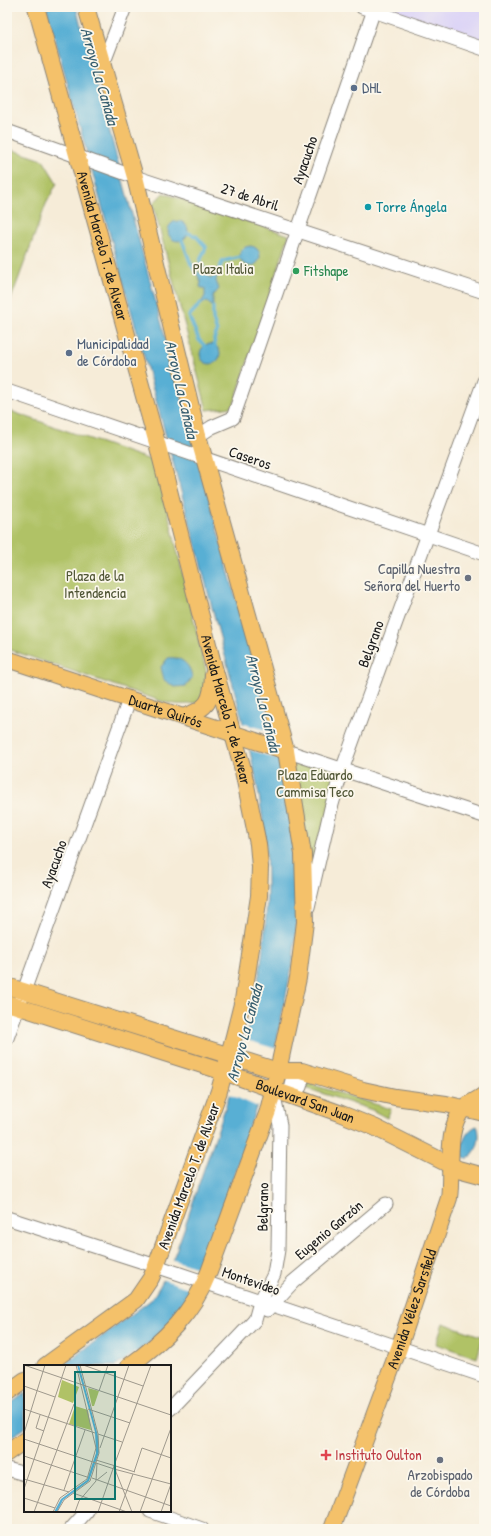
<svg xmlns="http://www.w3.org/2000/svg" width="491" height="1536" font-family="'Patrick Hand',sans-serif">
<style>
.built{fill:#ddd5f6}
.green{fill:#b0c266;stroke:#666f41}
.water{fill:#58afd4;stroke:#3a6678}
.pier{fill:#f6ecd8}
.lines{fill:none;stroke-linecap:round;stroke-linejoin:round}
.stream{stroke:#58afd4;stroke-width:3.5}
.minor-casing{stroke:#89847a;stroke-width:15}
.major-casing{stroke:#89847a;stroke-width:18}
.minor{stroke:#fff;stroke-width:13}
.major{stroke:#f4c16b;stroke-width:16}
.service-dot{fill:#5c6f8a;stroke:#fbf7ec;stroke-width:1.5}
.culture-dot{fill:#0f9aa8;stroke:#fbf7ec;stroke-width:1.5}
.leisure-dot{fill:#2e9e5b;stroke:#fbf7ec;stroke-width:1.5}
.worship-dot{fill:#6b7280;stroke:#fbf7ec;stroke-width:1.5}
.health-dot{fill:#e0444e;stroke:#fbf7ec;stroke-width:1.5}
.labels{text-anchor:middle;stroke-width:3.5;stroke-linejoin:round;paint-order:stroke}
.service-label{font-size:15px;fill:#4e5e75;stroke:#fbf7ec;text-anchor:start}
.street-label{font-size:15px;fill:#1c1c1c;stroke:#fbf7ec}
.culture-label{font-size:15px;fill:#0d838f;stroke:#fbf7ec;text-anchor:start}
.park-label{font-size:15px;fill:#505636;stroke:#fbf7ec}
.leisure-label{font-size:15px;fill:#27864d;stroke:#fbf7ec;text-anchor:start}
.worship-label{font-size:15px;fill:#5b616d;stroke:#fbf7ec;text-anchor:end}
.health-label{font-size:15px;fill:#be3a42;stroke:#fbf7ec;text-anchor:start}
.water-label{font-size:16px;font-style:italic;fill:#375e6f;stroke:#fbf7ec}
.inset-road{fill:none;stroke:#9f998d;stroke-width:1}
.view{fill:#0f766e;fill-opacity:0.15;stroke:#0f766e;stroke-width:2}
.inset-edge{fill:none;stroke:#1c1c1c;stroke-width:2}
</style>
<rect width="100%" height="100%" fill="#fbf7ec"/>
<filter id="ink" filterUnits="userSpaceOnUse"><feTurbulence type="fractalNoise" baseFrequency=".025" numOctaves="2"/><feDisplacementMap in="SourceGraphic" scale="8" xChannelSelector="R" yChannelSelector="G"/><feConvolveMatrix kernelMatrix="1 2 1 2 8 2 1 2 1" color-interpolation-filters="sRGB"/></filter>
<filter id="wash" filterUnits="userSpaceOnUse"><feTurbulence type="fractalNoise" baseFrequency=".012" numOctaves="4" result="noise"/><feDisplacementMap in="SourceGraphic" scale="16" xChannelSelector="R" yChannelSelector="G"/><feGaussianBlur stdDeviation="0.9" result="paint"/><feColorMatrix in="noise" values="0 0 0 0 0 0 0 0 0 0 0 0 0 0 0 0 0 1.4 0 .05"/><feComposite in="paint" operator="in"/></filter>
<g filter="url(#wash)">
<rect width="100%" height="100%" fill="#f6ecd8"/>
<path class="built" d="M362,7h122v42z"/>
<g class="green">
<path d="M7,148l36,12 14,23 -11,21 -39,106z"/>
<path d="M163,193l126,42 -56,172 -26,3 -54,-206z"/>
<path d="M7,410l149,52 50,209 1,12 -6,18c-14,5 -26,4 -40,0l-154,-52z"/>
<path d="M286,751l56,19 -37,152z"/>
<path d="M307,1083l84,26 -4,9 -15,-8 -66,-22 -1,-1z"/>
<path d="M443,1323l40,14 -6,21 -41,-14z"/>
</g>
<g class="water">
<path d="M46,7h30l208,769 9,42 7,76 -7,67 -17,84 -39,122 -39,107 -23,44 -27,26 -32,22h-54l89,-66c24,-33 39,-92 53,-131 33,-92 64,-190 63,-288 0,-64 -15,-124 -31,-185 -12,-44 -24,-87 -35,-131 -50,-186 -103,-372 -155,-558z"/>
<circle cx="178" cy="231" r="10"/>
<circle cx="250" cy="256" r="10"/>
<path d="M218,271l-2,10 3,8 -6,7v11l-6,-5 -6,1 4,-7v-7l-5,-2 1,-5 -5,-10 10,2 5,5z"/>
<circle cx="210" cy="354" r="10"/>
<path d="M168,658c13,-2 23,7 24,20l-6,8 -11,1 -11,-7 -3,-13z"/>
<path d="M477,1126c5,10 0,30 -12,33 -7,-10 0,-29 12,-33z"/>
<path d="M25,1393v35l-18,12v-34z"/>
</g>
<g class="pier">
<path d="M241,723l33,9 8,29 -34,-12z"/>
<path d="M243,1039l34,10 -19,58 -30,-13z"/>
<path d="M170,1259l32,10 -8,21 -33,-11z"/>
</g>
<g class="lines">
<g class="stream">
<path d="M188,233l8,3 10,11 -6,14 6,13"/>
<path d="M182,240l9,24 5,8"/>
<path d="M218,271l5,-10 18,-4"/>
<path d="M201,303l-12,13 10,24 6,6"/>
<path d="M213,307v12l4,13 -3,7 1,7"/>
</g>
</g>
</g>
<g filter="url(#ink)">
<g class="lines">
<g class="minor-casing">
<g id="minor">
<path d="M362,7l122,42"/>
<path d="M102,67l23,-60"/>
<path d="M7,131l128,46 349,115"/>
<path d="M7,391l477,163"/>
<path d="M198,436l14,-9 21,-9 142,-411"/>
<path d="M286,751l198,65"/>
<path d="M308,907l23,-99 11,-38 142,-389"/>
<path d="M7,1038l122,-338"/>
<path d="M293,1077l9,3 -2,7 -9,-3z"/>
<path d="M7,1218l149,48 328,110"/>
<path d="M267,1310l26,-28 93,-78"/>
<path d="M170,1409l85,-89 5,-18 14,-28 4,-24 2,-125 -7,-34"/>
<path d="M7,1469l18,5"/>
<path d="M150,1511l52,18"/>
<path d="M71,1529l16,-18"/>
</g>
</g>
<g class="major-casing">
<g id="major">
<path id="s1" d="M36,7l121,436 56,221 29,102 16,78 2,23 -1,29 -16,104 -9,36 -15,55 -63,175 -5,12 -15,22 -91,66"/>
<path d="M86,7l49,170 63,259 88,315 17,103 2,68 -7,56 -20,93 -10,40 -59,161c-16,41 -45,69 -80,94"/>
<path id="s2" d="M7,659l279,92"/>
<path d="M183,717c25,-8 29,-16 30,-42"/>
<path d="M7,986l271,85h24l61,19 32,7 51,7 38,9"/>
<path id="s3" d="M7,1003l217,69 115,41 35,14 84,42 26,7"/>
<path d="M7,1393l18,-13"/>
<path d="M7,1453l18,-13"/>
<path id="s4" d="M332,1529l67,-181 50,-150c4,-26 -5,-69 15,-90 3,-4 14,-8 20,-13"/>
</g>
</g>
<use href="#minor" class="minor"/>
<use href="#major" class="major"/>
</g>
</g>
<g class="service-dot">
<circle cx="354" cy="88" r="4"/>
<circle cx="69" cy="353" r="4"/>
</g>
<circle class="culture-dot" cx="368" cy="207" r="4"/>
<circle class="leisure-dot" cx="296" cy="271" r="4"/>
<g class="worship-dot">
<circle cx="468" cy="578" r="4"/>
<circle cx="440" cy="1460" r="4"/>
</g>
<path class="health-dot" d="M324 1449h4v4h4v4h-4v4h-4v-4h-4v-4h4z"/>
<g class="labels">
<g class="service-label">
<text x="362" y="93">DHL</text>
<text x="77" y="349">Municipalidad<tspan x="77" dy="17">de Córdoba</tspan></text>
</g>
<g class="street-label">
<text transform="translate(305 160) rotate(-71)" y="5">Ayacucho</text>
<text transform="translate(250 197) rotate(18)" y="5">27 de Abril</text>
<text dy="5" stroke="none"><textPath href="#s1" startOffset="248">Avenida Marcelo T. de Alvear</textPath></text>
<text transform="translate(250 458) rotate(19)" y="5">Caseros</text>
<text transform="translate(371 644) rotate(-70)" y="5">Belgrano</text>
<text dy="5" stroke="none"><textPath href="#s1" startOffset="728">Avenida Marcelo T. de Alvear</textPath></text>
<text dy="5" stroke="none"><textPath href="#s2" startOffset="167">Duarte Quirós</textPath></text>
<text transform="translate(54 864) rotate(-70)" y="5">Ayacucho</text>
<text dy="5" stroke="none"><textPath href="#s3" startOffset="314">Boulevard San Juan</textPath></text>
<text transform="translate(189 1176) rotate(-70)" y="5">Avenida Marcelo T. de Alvear</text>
<text transform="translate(263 1207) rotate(-89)" y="5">Belgrano</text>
<text transform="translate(329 1230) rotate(-40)" y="5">Eugenio Garzón</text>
<text transform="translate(251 1281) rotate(19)" y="5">Montevideo</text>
<text dy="5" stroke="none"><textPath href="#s4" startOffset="234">Avenida Vélez Sarsfield</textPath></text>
</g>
<g class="culture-label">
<text x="376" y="212">Torre Ángela</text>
</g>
<g class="park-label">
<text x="223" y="274">Plaza Italia</text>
<text x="95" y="581">Plaza de la<tspan x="95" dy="17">Intendencia</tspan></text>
<text x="315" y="780">Plaza Eduardo<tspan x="315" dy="17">Cammisa Teco</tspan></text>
</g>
<g class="leisure-label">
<text x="304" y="276">Fitshape</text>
</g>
<g class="worship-label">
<text x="460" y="574">Capilla Nuestra<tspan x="460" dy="17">Señora del Huerto</tspan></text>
<text x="440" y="1480" text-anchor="middle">Arzobispado<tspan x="440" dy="17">de Córdoba</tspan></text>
</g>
<g class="health-label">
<text x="335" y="1460">Instituto Oulton</text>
</g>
<g class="water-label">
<text transform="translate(100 76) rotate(74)" y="6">Arroyo La Cañada</text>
<text transform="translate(182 389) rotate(77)" y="6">Arroyo La Cañada</text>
<text transform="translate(264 703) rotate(76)" y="6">Arroyo La Cañada</text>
<text transform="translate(244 1033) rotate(-75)" y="6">Arroyo La Cañada</text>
</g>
</g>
<g transform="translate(24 1365)">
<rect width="147" height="147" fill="#f6ecd8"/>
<path d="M38,15l17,7 -6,16 -15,-6zM64,23l11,3 -5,15h-2zM51,41l13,4 3,20 -22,-6z" fill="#b0c266"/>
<path d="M53,0h2l19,71 1,16 -10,29 -26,19 -6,12h-3l7,-13 26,-19 9,-27 -1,-21z" fill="#58afd4"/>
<path class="inset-road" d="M0,0l147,50M59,0l60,21M0,21l31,11M75,26l9,-26M0,44l71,24M64,44l42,14M16,50l-4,13 8,3M0,68l21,-68M74,69l24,8M0,74l90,30 57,15M76,83l29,-83M0,91l63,21M72,95l39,12M110,107l8,-24 29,10M68,113l79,28M0,114l45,13M73,115l10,-8M0,124l42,-124M40,125l21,-60M49,128l54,19M0,133l31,10M10,147l40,-108M29,147l7,-14 27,-19 9,-31 -20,-83M33,147l7,-12 26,-19 9,-28 -1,-19 -18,-69M51,147l4,-11 17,-20 1,-18M74,147l17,-49M95,147l14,-38M108,147l-16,-40 -1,-9 36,-98M116,147l31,-84M137,147l10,-28"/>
<path class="view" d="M51,7h40v127h-40z"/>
<rect width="147" height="147" class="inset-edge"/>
</g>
<rect width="491" height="1536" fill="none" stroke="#fbf7ec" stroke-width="24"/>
</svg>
